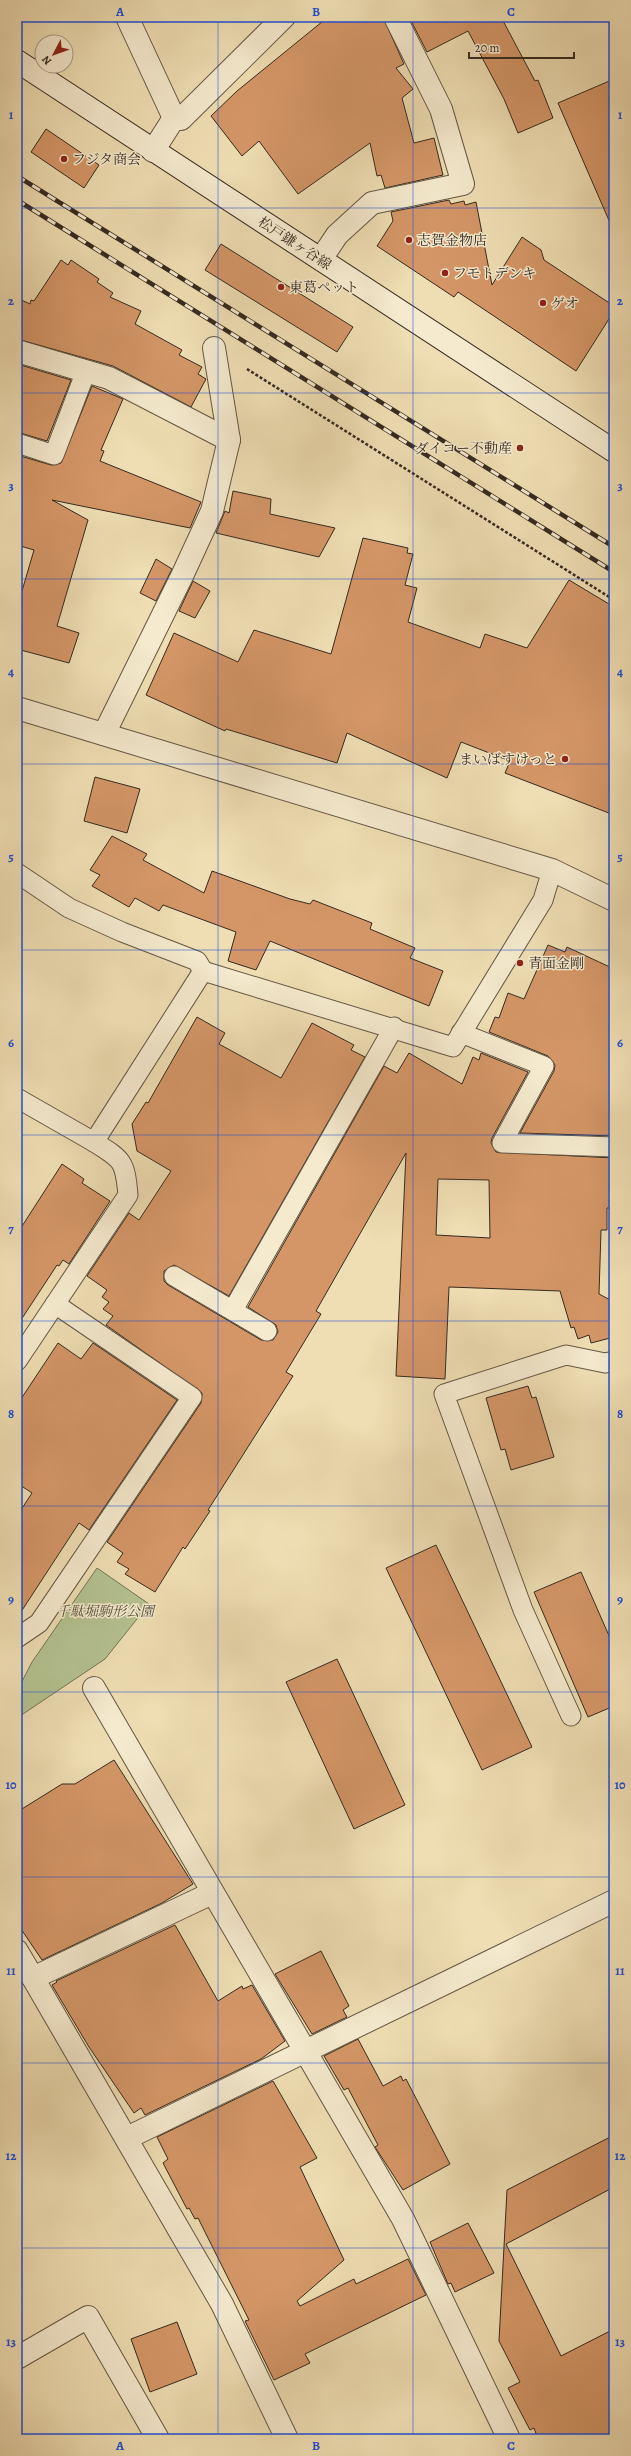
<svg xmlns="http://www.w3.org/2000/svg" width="631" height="2456" font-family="Alegreya,'Noto Serif JP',serif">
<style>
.green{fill:#b4c290;stroke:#747658}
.building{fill:#d49667;stroke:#352a20;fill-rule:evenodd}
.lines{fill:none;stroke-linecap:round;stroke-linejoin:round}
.service-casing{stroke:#645745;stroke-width:21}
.minor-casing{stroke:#645745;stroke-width:24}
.tertiary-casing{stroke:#645745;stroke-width:24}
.secondary-casing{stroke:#352a20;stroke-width:24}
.path{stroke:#352a20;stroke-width:2.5;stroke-dasharray:3 2;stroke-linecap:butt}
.service{stroke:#f5eace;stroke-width:19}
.minor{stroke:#f5eace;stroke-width:22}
.tertiary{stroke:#f5eace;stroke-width:22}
.secondary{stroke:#f5eace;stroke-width:22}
.rail-casing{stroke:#352a20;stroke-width:4.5}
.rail{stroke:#f5eace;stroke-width:3;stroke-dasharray:9;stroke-linecap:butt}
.grid{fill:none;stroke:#1d4ed8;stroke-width:1;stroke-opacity:0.55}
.poi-dot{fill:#8f2418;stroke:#f5eace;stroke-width:1.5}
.labels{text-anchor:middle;stroke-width:3;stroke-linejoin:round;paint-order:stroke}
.poi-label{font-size:14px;fill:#352a20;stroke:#f5eace;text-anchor:start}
.street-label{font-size:14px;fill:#352a20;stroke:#f5eace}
.park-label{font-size:14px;font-style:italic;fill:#55503c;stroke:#f5eace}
.neatline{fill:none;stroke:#1d4ed8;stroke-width:1.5}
.grid-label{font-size:13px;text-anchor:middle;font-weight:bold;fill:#1d4ed8}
</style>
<rect width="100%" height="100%" fill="#efdeb3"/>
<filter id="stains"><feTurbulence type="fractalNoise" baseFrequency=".005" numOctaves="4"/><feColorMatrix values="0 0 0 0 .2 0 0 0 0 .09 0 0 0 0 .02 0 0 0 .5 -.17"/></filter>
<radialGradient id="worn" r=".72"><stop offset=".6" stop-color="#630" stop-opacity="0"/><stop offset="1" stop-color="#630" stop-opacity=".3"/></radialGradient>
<path class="green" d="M97,1568l52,36 -44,55 -88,59v-27l15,-29z"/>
<g class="building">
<path d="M328,17h55l21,47 -8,4 17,21 -11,9 12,45 20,-5 9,37 -58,13 -4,-13 -4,1 -7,-33 -72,51 -39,-53 -17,15 -31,-40 26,-25z"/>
<path d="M409,17h92l34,64 3,-1 15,38 -35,15 -14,-34 -36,-68 -41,21z"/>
<path d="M614,79v153l-56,-129z"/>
<path d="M46,129l53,36 -15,23 -53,-36z"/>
<path d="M449,200l2,4 13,-3 1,4 11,-3 16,83 30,-48 19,13 3,10 70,46v5l-38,60 -118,-79 -4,5 -77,-51 16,-25 -2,-9z"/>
<path d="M221,244l132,83 -16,25 -132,-82z"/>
<path d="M61,260l7,5 3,-5 28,19 -2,3 16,11 -3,4 31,14 -6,13 47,26 -3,5 23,12 -4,7 8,5 -15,28 -78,-41 -96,-27v-41l13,6 1,-4 3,1z"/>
<path d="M17,364l54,16 -24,61 -30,-9z"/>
<path d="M92,386l31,13 -22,51 3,1 -4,10 101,41 -11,26 -138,-28 36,20 -31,106 22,7 -10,30 -52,-14v-41l17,-58 -17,-5v-90l34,10 10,-2z"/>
<path d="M233,491l38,8 -1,15 65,14 -16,29 -103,-24 9,-22 4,2z"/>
<path d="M363,538l45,10 -1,5 6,1 -8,31 12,3 -9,34 72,26 5,-14 42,14 42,-68 45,27v208l-109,-42 5,-12 -49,-19 -14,36 -100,-45 -10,30 -111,-34 -1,2 -79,-36 28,-62 64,29 16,-32 77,24z"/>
<path d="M156,559l16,10 -16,32 -16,-8z"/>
<path d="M193,581l17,10 -15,27 -16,-7z"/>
<path d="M95,777l45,12 -13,44 -43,-12z"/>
<path d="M112,836l35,18 -4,6 61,33 8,-22 78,28 20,5 3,-4 59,23 -2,6 45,19 -5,10 33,13 -14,35 -159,-65 -14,29 -28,-9 8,-29 -73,-27 -4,6 -24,-13 -6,9 -37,-21 8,-11 -10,-5z"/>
<path d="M548,945l17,7 2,-5 47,22v167l-94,-3 34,-62 1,-6 -7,-9 -59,-24 6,-15 4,1 9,-25 16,6z"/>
<path d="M197,1017l28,16 -6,11 62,34 31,-55 42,22 -3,5 14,7 -136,239 -55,-31 -10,6v10l4,4 93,55h12l5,-8 -2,-7 -28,-18 136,-241 13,7 12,-20 53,31 11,-27 6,3 2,-7 47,19 -36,66 -1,5 5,9 118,6v50h-7v22h-6l-2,64 15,8v35l-23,6 -2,-8 -11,4 -4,-12 -3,1 -11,-37 -111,-4 -4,92 -49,-3 10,-223 -90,158 5,3 -35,58 7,4 -85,134 2,1 -25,38 -2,-2 -28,45 -30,-18 4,-5 -12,-7 6,-9 -16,-11 94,-139 1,-10 -96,-68 7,-9 -10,-7 6,-7 -7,-5 5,-7 -20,-14 42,-63 10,7 32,-49 -34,-20 -5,-27 14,-22 2,1zM438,1179l51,1 1,58 -54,-3z"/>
<path d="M62,1164l22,15 -2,4 28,18 -41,63 -6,-4 -4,6 -2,-1 -40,61v-92z"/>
<path d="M58,1343l23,16 12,-16 84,57 -88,130 -10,-7 -62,95v-102l15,-23 -15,-10v-78z"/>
<path d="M528,1386l4,12 4,-1 18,60 -43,13 -6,-21 -4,1 -15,-52z"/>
<path d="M436,1545l96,202 -50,23 -96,-202z"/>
<path d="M581,1572l33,75v59l-26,11 -54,-125z"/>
<path d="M337,1659l68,146 -51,24 -68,-147z"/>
<path d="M114,1760l79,124 -31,19 -120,57 -25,-37v-111l45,-28h13z"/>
<path d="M175,1925l43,76 24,-15 1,3 9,-4 33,56 -24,18 -116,56 -4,-7 -7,5 -45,-66 -37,-62 5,-3 -1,-1z"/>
<path d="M321,1951l28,55 -6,4 4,7 -35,17 -37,-60z"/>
<path d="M358,2039l25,47 18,-10 2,5 3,-2 44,85 -47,26 -28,-43 3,-2 -30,-57 -4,2 -20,-34z"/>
<path d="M273,2081l44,77 -17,9 44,93 -47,41 3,5 54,-27 2,5 52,-25 18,36 -121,59 5,9 -36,17 -29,-59 4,-1 -51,-102 -3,1 -6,-11 -2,1 -24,-46 5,-4 -11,-22z"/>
<path d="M614,2135v52l-108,57 55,112 53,-27v110h-76l-4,-11 -4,2 -22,-42 12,-6 -21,-41 8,-151z"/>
<path d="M468,2223l26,50 -39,19 -4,-9 -3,1 -18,-42z"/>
<path d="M177,2322l20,52 -47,18 -19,-53z"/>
</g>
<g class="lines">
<g class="service-casing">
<g id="service">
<path d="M17,443l37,12 32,-84"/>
<path d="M17,873l52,35 53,24 75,29 6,10"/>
<path d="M461,1033l83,33 -42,77 112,4"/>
<path d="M17,1098l77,44 109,-171 250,76 90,-147 9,-30"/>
<path d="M174,1276l93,55"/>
<path d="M233,1310l161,-283"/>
<path d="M17,1361l111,-166c-3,-34 -5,-35 -34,-53"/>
<path d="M17,1638l22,-15 153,-226 -137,-93"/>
<path d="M571,1716l-48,-106 -79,-216 122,-39 39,8 9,-2"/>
</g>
</g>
<g class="minor-casing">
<g id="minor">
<path d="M127,17l47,101 -21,33"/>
<path d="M174,118l7,1 103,-102"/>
<path d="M321,259l16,-24 35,-32 91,-19 -22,-75 -46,-92"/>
<path d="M17,351l92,27 120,62"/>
<path d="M104,734l78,-158 30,-65 17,-71 -15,-92"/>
<path d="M94,1688l309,531 106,220"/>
<path d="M212,1893l-179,85 189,326 65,135"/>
<path d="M17,1951l16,27"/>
<path d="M127,2138l487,-237"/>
<path d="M17,2358l71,-41 70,122"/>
</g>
</g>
<g class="tertiary-casing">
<path id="tertiary" d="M17,708l535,162 62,30"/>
</g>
<g class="secondary-casing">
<path id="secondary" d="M17,61l597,390"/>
</g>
<path class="path" d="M247,369l367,231"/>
<use href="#service" class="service"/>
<use href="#minor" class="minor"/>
<use href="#tertiary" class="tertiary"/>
<use href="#secondary" class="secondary"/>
<g class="rail-casing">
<g id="rail">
<path d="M17,176l597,371"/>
<path d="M17,200l597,372"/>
</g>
</g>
<use href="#rail" class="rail"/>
</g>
<path class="grid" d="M218,17v2422M413,17v2422M17,208h597M17,393h597M17,579h597M17,764h597M17,950h597M17,1135h597M17,1321h597M17,1506h597M17,1692h597M17,1877h597M17,2063h597M17,2248h597"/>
<g class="poi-dot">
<circle cx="64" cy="159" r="4"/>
<circle cx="409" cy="240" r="4"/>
<circle cx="445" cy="273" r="4"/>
<circle cx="281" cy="287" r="4"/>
<circle cx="543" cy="303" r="4"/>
<circle cx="520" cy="448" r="4"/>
<circle cx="565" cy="759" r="4"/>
<circle cx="520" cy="963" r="4"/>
</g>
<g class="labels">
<g class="poi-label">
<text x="72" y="164">フジタ商会</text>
<text x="417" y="245">志賀金物店</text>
<text x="453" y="278">フモトデンキ</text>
<text x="289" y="292">東葛ペット</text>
<text x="551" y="308">ゲオ</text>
<text x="512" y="453" text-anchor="end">ダイコー不動産</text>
<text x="557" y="764" text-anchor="end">まいばすけっと</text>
<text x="528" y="968">青面金剛</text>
</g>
<g class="street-label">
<text transform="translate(295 243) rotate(33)" y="5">松戸鎌ヶ谷線</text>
</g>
<g class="park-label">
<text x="105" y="1616">千駄堀駒形公園</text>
</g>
</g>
<rect width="631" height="2456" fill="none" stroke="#efdeb3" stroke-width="44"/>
<g transform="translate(54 54) rotate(229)"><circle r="19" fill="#f5eace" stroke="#a89d88"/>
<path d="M0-3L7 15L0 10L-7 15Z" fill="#8f2418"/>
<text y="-6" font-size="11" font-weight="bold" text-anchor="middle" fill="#352a20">N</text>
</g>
<path d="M469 52v6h105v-6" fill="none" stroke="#352a20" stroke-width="2"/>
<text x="475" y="52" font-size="12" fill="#352a20" stroke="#f5eace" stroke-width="3" paint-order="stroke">20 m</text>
<rect x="22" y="22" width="587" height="2412" class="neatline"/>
<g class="grid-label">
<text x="120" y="16">A</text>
<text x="316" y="16">B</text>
<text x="511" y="16">C</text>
<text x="11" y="119">1</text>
<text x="620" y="119">1</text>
<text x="11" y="305">2</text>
<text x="620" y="305">2</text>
<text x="11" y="490">3</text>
<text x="620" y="490">3</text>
<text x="11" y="676">4</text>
<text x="620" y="676">4</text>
<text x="11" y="861">5</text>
<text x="620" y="861">5</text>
<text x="11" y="1047">6</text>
<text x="620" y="1047">6</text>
<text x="11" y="1233">7</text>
<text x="620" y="1233">7</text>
<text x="11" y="1418">8</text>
<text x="620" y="1418">8</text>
<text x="11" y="1604">9</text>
<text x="620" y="1604">9</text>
<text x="11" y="1789">10</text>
<text x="620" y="1789">10</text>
<text x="11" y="1975">11</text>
<text x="620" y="1975">11</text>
<text x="11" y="2160">12</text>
<text x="620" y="2160">12</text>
<text x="11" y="2346">13</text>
<text x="620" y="2346">13</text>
<text x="120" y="2450">A</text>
<text x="316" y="2450">B</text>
<text x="511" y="2450">C</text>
</g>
<rect width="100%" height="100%" filter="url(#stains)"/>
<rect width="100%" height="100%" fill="url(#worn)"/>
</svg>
